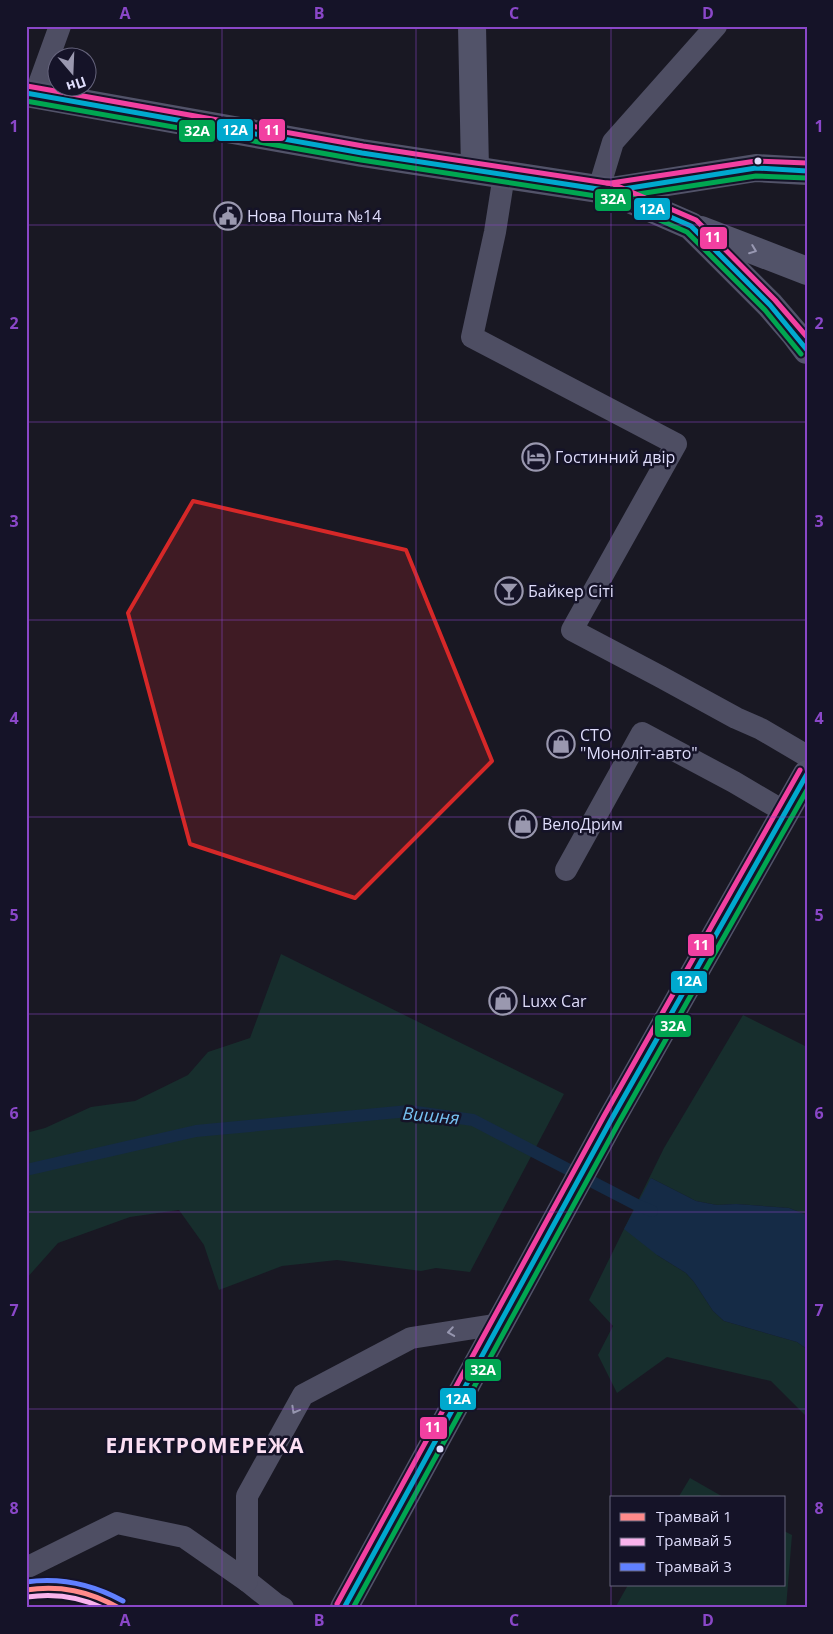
<svg xmlns="http://www.w3.org/2000/svg" width="833" height="1634" font-family="'Open Sans',sans-serif">
<style>
.green{fill:#172e2d}
.water{fill:#152b46}
.lines{fill:none;stroke-linecap:round;stroke-linejoin:round}
.stream{stroke:#152b46;stroke-width:12}
.lane{stroke:#4e4e63;stroke-width:22}
.secondary{stroke:#525369;stroke-width:28}
.bus-1-casing{stroke:#151328;stroke-width:9}
.bus-2-casing{stroke:#151328;stroke-width:9}
.bus-3-casing{stroke:#151328;stroke-width:9}
.bus-1{stroke:#00a9ce;stroke-width:5}
.bus-2{stroke:#00a651;stroke-width:5}
.bus-3{stroke:#f240a1;stroke-width:5}
.tram-1-casing{stroke:#151328;stroke-width:9}
.tram-2-casing{stroke:#151328;stroke-width:9}
.tram-3-casing{stroke:#151328;stroke-width:9}
.tram-1{stroke:#ff8a8a;stroke-width:5}
.tram-2{stroke:#f9b3ec;stroke-width:5}
.tram-3{stroke:#6080ff;stroke-width:5}
.oneway{stroke:#9898b2}
.oneway2{stroke:#9696af}
.marked{fill:#d62828;fill-opacity:0.2;stroke:#d62828;stroke-width:4;stroke-linejoin:round}
.grid{fill:none;stroke:#8a47c8;stroke-width:1;stroke-opacity:0.55}
.bus-dot{fill:#dfddfb;stroke:#151328;stroke-width:2}
.labels{text-anchor:middle;stroke-width:5;stroke-linejoin:round;paint-order:stroke}
.poi-label{font-size:16px;fill:#dfddfb;stroke:#151328;text-anchor:start}
.water-label{font-size:18px;font-style:italic;fill:#76c1f1;stroke:#151328}
.district-label{font-size:21px;font-weight:bold;letter-spacing:1px;fill:#fcdff3;stroke:#151328}
.line-badge{stroke:#151328;stroke-width:2}
.badge-label{font-size:14px;text-anchor:middle;font-weight:bold;fill:#fff}
.neatline{fill:none;stroke:#8a47c8;stroke-width:2}
.grid-label{font-size:16px;text-anchor:middle;font-weight:bold;fill:#8a47c8}
</style>
<rect width="100%" height="100%" fill="#191823"/>
<g class="green">
<path d="M281,954l283,140 -94,178 -34,-4 -15,3 -84,-11 -55,6 -63,24 -15,-45 -25,-35 -49,7 -72,26 -32,36v-146l19,-5 46,-21 44,-6 53,-26 20,-23 42,-14z"/>
<path d="M743,1015l64,32v168l-18,-7 -53,-4 -19,1 -21,-4 -45,-23 6,77 29,18 8,9 19,29 11,10 73,21 10,7v68l-36,-36 -104,-24 -50,36 -19,-38 15,-29 -24,-26 75,-152z"/>
<path d="M690,1478l35,20h-47z"/>
<path d="M784,1531l8,4 -6,73h-171l13,-23h156z"/>
</g>
<path class="water" d="M651,1178l45,23 21,4 19,-1 53,4 18,7v134l-10,-7 -73,-21 -11,-10 -19,-29 -8,-9 -29,-18 -33,-26z"/>
<g class="lines">
<path class="stream" d="M26,1170l170,-39 213,-20 64,9 164,85 15,6"/>
<g class="lane">
<path d="M35,95l25,-69"/>
<path d="M504,175l-9,57 -23,105 204,107 -104,186 89,47 75,41 25,11 46,27"/>
<path d="M599,188l14,-46 103,-116"/>
<path d="M566,870l76,-137 92,49 51,30"/>
<path d="M26,1568l91,-45 67,14 63,44 29,23 7,4"/>
<path d="M247,1581v-85l56,-101 108,-57 89,-14"/>
</g>
<g class="secondary">
<path d="M472,26l3,143"/>
<path d="M26,93l336,60 249,38 80,35 79,79 25,29 12,16"/>
<path d="M611,191l145,-23 51,3"/>
<path d="M701,230l106,41"/>
<path d="M344,1608l267,-488 196,-346"/>
</g>
<g class="bus-1-casing">
<g id="bus-1">
<path d="M26,93l336,60 249,38 80,35 79,79 37,45"/>
<path d="M606,190l5,1 145,-23 51,3"/>
<path d="M344,1608l267,-488 196,-346"/>
</g>
</g>
<g class="bus-2-casing">
<g id="bus-2">
<path d="M26,101l335,59 248,38 78,34 78,78 36,44"/>
<path d="M605,197l7,1 144,-22 51,2"/>
<path d="M353,1608l265,-484 189,-334"/>
</g>
</g>
<g class="bus-3-casing">
<g id="bus-3">
<path d="M27,86l336,60 250,38 83,36 79,80 32,37"/>
<path d="M607,183h4l145,-22 51,2"/>
<path d="M337,1604l267,-488 196,-346"/>
</g>
</g>
<use href="#bus-1" class="bus-1"/>
<use href="#bus-2" class="bus-2"/>
<use href="#bus-3" class="bus-3"/>
<g class="tram-1-casing">
<path id="tram-1" d="M26,1590c34,-5 63,1 93,18"/>
</g>
<g class="tram-2-casing">
<path id="tram-2" d="M27,1597c27,-4 51,-1 76,11"/>
</g>
<g class="tram-3-casing">
<path id="tram-3" d="M26,1582c35,-5 66,2 97,19"/>
</g>
<use href="#tram-1" class="tram-1"/>
<use href="#tram-2" class="tram-2"/>
<use href="#tram-3" class="tram-3"/>
</g>
<defs><path id="oneway-chevron" d="M-2-3.5L2.5 0L-2 3.5" fill="none" stroke-width="1.6" stroke-linecap="round" stroke-linejoin="round" transform="scale(1.25)"/></defs>
<use class="oneway" href="#oneway-chevron" transform="translate(753 250) rotate(21)"/>
<g class="oneway2">
<use href="#oneway-chevron" transform="translate(451 1332) rotate(171)"/>
<use href="#oneway-chevron" transform="translate(295 1410) rotate(119)"/>
</g>
<path class="marked" d="M193,501l213,49 86,211 -137,137 -165,-54 -62,-231z"/>
<path class="grid" d="M222,26v1582M416,26v1582M611,26v1582M26,225h781M26,422h781M26,620h781M26,817h781M26,1014h781M26,1212h781M26,1409h781"/>
<defs>
<g id="civic-ring" transform="scale(1.4375)"><circle r="9.5" fill="#151328" stroke="#9a98af" stroke-width="1.5"/><path d="M-.6-6.5H3V-4.5H.6V-3L4-1V1h2V6H-6V1h2V-1L-.6-3ZM-1.2 2.5V6h2.4V2.5Z" fill="#9a98af"/></g>
<g id="hotel-ring" transform="scale(1.4375)"><circle r="9.5" fill="#151328" stroke="#9a98af" stroke-width="1.5"/><path d="M-6-4.5h1.5V1H6V5H4.5V3h-9V5H-6ZM-4 0a1.8 1.8 0 1 1 3.6 0ZM.5 0V-2.5h3Q6-2.5 6 0Z" fill="#9a98af"/></g>
<g id="bar-ring" transform="scale(1.4375)"><circle r="9.5" fill="#151328" stroke="#9a98af" stroke-width="1.5"/><path d="M-6-5H6L.8 .8V4.5H3.5V6h-7V4.5H-.8V.8Z" fill="#9a98af"/></g>
<g id="shop-ring" transform="scale(1.4375)"><circle r="9.5" fill="#151328" stroke="#9a98af" stroke-width="1.5"/><path d="M-5-2.5h2.3a2.7 3.5 0 0 1 5.4 0H5L5.5 6h-11ZM-1.5-2.5h3a1.5 2.3 0 0 0-3 0Z" fill="#9a98af"/></g>
</defs>
<g fill-rule="evenodd">
<use href="#civic-ring" x="228" y="216"/>
<use href="#hotel-ring" x="536" y="457"/>
<use href="#bar-ring" x="509" y="591"/>
<use href="#shop-ring" x="561" y="744"/>
<use href="#shop-ring" x="523" y="824"/>
<use href="#shop-ring" x="503" y="1001"/>
</g>
<g class="bus-dot">
<circle cx="758" cy="161" r="4.5"/>
<circle cx="440" cy="1449" r="4.5"/>
</g>
<g class="labels">
<g class="poi-label">
<text x="247" y="222">Нова Пошта №14</text>
<text x="555" y="463">Гостинний двір</text>
<text x="528" y="597">Байкер Сіті</text>
<text x="580" y="741">СТО<tspan x="580" dy="18">"Моноліт-авто"</tspan></text>
<text x="542" y="830">ВелоДрим</text>
<text x="522" y="1007">Luxx Car</text>
</g>
<g class="water-label">
<text transform="translate(431 1116) rotate(5)" y="6">Вишня</text>
</g>
<g class="district-label">
<text x="205" y="1453">ЕЛЕКТРОМЕРЕЖА</text>
</g>
</g>
<g class="line-badge">
<rect x="258" y="118" width="28" height="24" rx="5" fill="#f240a1"/>
<rect x="216" y="118" width="38" height="24" rx="5" fill="#00a9ce"/>
<rect x="178" y="119" width="38" height="24" rx="5" fill="#00a651"/>
<rect x="594" y="188" width="38" height="24" rx="5" fill="#00a651"/>
<rect x="633" y="197" width="38" height="24" rx="5" fill="#00a9ce"/>
<rect x="699" y="226" width="29" height="24" rx="5" fill="#f240a1"/>
<rect x="687" y="933" width="28" height="24" rx="5" fill="#f240a1"/>
<rect x="670" y="970" width="38" height="24" rx="5" fill="#00a9ce"/>
<rect x="654" y="1014" width="38" height="24" rx="5" fill="#00a651"/>
<rect x="464" y="1358" width="38" height="24" rx="5" fill="#00a651"/>
<rect x="439" y="1387" width="38" height="24" rx="5" fill="#00a9ce"/>
<rect x="419" y="1416" width="29" height="24" rx="5" fill="#f240a1"/>
</g>
<g class="badge-label">
<text x="272" y="135">11</text>
<text x="235" y="135">12А</text>
<text x="197" y="136">32А</text>
<text x="613" y="204">32А</text>
<text x="652" y="214">12А</text>
<text x="713" y="242">11</text>
<text x="701" y="950">11</text>
<text x="689" y="986">12А</text>
<text x="673" y="1031">32А</text>
<text x="483" y="1375">32А</text>
<text x="458" y="1404">12А</text>
<text x="433" y="1432">11</text>
</g>
<rect width="833" height="1634" fill="none" stroke="#151328" stroke-width="55"/>
<rect x="610" y="1496" width="175" height="90" fill="#151328" stroke="#66647c"/>
<rect x="620" y="1513" width="25" height="8" fill="#ff8a8a" stroke="#66647c"/>
<text x="656" y="1522" font-size="15" fill="#dfddfb">Трамвай 1</text>
<rect x="620" y="1538" width="25" height="8" fill="#f9b3ec" stroke="#66647c"/>
<text x="656" y="1546" font-size="15" fill="#dfddfb">Трамвай 5</text>
<rect x="620" y="1563" width="25" height="8" fill="#6080ff" stroke="#66647c"/>
<text x="656" y="1572" font-size="15" fill="#dfddfb">Трамвай 3</text>
<g transform="translate(72 72) rotate(161)"><circle r="24" fill="#151328" stroke="#66647c"/>
<path d="M0-4L9 19L0 12L-9 19Z" fill="#9a98af"/>
<text y="-8" font-size="14" font-weight="bold" text-anchor="middle" fill="#dfddfb">Пн</text>
</g>
<rect x="28" y="28" width="778" height="1578" class="neatline"/>
<g class="grid-label">
<text x="125" y="19">A</text>
<text x="319" y="19">B</text>
<text x="514" y="19">C</text>
<text x="708" y="19">D</text>
<text x="14" y="132">1</text>
<text x="819" y="132">1</text>
<text x="14" y="329">2</text>
<text x="819" y="329">2</text>
<text x="14" y="527">3</text>
<text x="819" y="527">3</text>
<text x="14" y="724">4</text>
<text x="819" y="724">4</text>
<text x="14" y="921">5</text>
<text x="819" y="921">5</text>
<text x="14" y="1119">6</text>
<text x="819" y="1119">6</text>
<text x="14" y="1316">7</text>
<text x="819" y="1316">7</text>
<text x="14" y="1514">8</text>
<text x="819" y="1514">8</text>
<text x="125" y="1626">A</text>
<text x="319" y="1626">B</text>
<text x="514" y="1626">C</text>
<text x="708" y="1626">D</text>
</g>
</svg>
